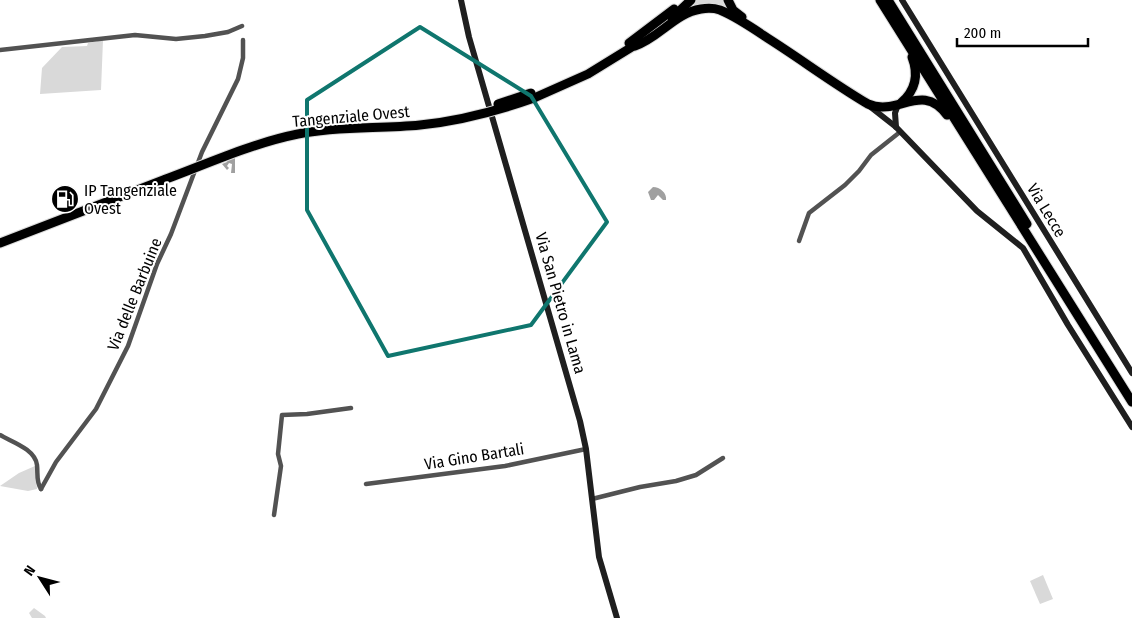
<svg xmlns="http://www.w3.org/2000/svg" width="1132" height="618" font-family="'Fira Sans Condensed',sans-serif">
<style>
.green{fill:#d9d9d9}
.water{fill:#a0a0a0}
.lines{fill:none;stroke-linecap:round;stroke-linejoin:round}
.highway-casing{stroke:#dbdbdb;stroke-width:11}
.street{stroke:#525252;stroke-width:4.5}
.secondary{stroke:#1f1f1f;stroke-width:6}
.highway{stroke:#000;stroke-width:9}
.highway-bridge-casing{stroke:#dbdbdb;stroke-width:11;stroke-linecap:butt}
.highway-bridge{stroke:#000;stroke-width:9}
.marked{fill:none;stroke:#0f766e;stroke-width:4;stroke-linejoin:round}
.labels{text-anchor:middle;stroke-width:4;stroke-linejoin:round;paint-order:stroke}
.street-label{font-size:16px;fill:#000;stroke:#fff}
.poi-label{font-size:16px;fill:#000;stroke:#fff;text-anchor:start}
</style>
<rect width="100%" height="100%" fill="#fff"/>
<g class="green">
<path d="M694,0h30l5,9 -47,3z"/>
<path d="M103,40l-2,50 -61,4 2,-26 20,-21 25,-1 1,-3z"/>
<path d="M35,466l2,23 -9,2 -28,-5 19,-13z"/>
<path d="M1043,575l10,24 -13,5 -10,-23z"/>
<path d="M34,608l11,8 1,2h-14l-3,-5z"/>
</g>
<g class="water">
<path d="M235,153v20h-4l1,-9 -3,-1 -2,3 2,2 -2,2 -5,-6 5,-2 1,-6z"/>
<path d="M653,187c7,0 14,6 13,13h-3l-5,-5 -4,5h-3l-3,-8z"/>
</g>
<g class="lines">
<g class="highway-casing">
<g id="highway">
<path d="M728,0l5,10 9,7"/>
<path d="M880,0l252,402"/>
<path d="M888,0l139,224"/>
<path d="M672,18l19,-18"/>
<path d="M629,43l45,-34"/>
<path d="M635,46c24,-8 40,-33 66,-37 6,-1 13,-1 19,1 17,7 34,19 49,29 33,21 65,45 99,65 30,13 54,-23 79,11"/>
<path d="M534,98l54,-24 52,-32"/>
<path d="M901,103c15,-13 18,-28 11,-46"/>
<path d="M0,243l166,-64"/>
</g>
</g>
<g class="street">
<path d="M0,50l135,-15 41,4 29,-3 23,-4 14,-6"/>
<path d="M799,241l10,-28 36,-28 14,-14 12,-16 29,-23"/>
<path d="M0,435c12,7 35,14 37,30 1,9 -1,17 4,24"/>
<path d="M366,484l139,-18 81,-17"/>
<path d="M41,489l15,-27 40,-53 32,-63 29,-82 14,-30 31,-82 36,-73 5,-21v-18"/>
<path d="M592,499l48,-12 36,-6 20,-6 27,-17"/>
<path d="M274,515l7,-49 -3,-12 4,-39 25,-1 44,-6"/>
</g>
<g class="secondary">
<path d="M461,0l8,37 111,384 6,28 13,108 18,61"/>
<path d="M902,0l230,373"/>
<path d="M868,105l28,22 81,84 46,37 45,77 64,102"/>
<path d="M896,127l-1,-14 3,-8"/>
</g>
<use href="#highway" class="highway"/>
<g class="highway-bridge-casing">
<g id="highway-bridge">
<path d="M498,104l33,-11"/>
<path d="M166,179c43,-16 87,-36 132,-45 41,-8 81,-5 122,-9 39,-4 77,-14 114,-27"/>
</g>
</g>
<use href="#highway-bridge" class="highway-bridge"/>
</g>
<path class="marked" d="M420,27l111,69 76,126 -76,103 -143,31 -81,-146v-110z"/>
<defs>
<g id="fuel-disc" transform="scale(1.4375)"><circle r="9.5" fill="#000" stroke="#fff"/><path d="M-5.5-6h7V0h2V4h1.3V-2.5L3-4.5l.8-.8L6-3V5H2.5V1h-1V6h-7ZM-4.2-4.7v3.2H.2V-4.7Z" fill="#fff"/></g>
</defs>
<g fill-rule="evenodd">
<use href="#fuel-disc" x="65" y="199"/>
</g>
<g class="labels">
<g class="street-label">
<text transform="translate(351 116) rotate(-5)" y="6">Tangenziale Ovest</text>
<text transform="translate(1047 210) rotate(59)" y="6">Via Lecce</text>
<text transform="translate(134 294) rotate(-68)" y="6">Via delle Barbuine</text>
<text transform="translate(561 303) rotate(74)" y="6">Via San Pietro in Lama</text>
<text transform="translate(474 456) rotate(-9)" y="6">Via Gino Bartali</text>
</g>
<g class="poi-label">
<text x="84" y="196">IP Tangenziale<tspan x="84" dy="18">Ovest</tspan></text>
</g>
</g>
<g transform="translate(40 578) rotate(306)" stroke="#ffffff" stroke-width="4" paint-order="stroke">
<path d="M0-4L9 19L0 12L-9 19Z" fill="#000000"/>
<text y="-8" font-size="14" font-weight="bold" text-anchor="middle" fill="#000000">N</text>
</g>
<path d="M957 38v8h131v-8" fill="none" stroke="#000000" stroke-width="2.5"/>
<text x="964" y="38" font-size="15" fill="#000000" stroke="#ffffff" stroke-width="4" paint-order="stroke">200 m</text>
</svg>
